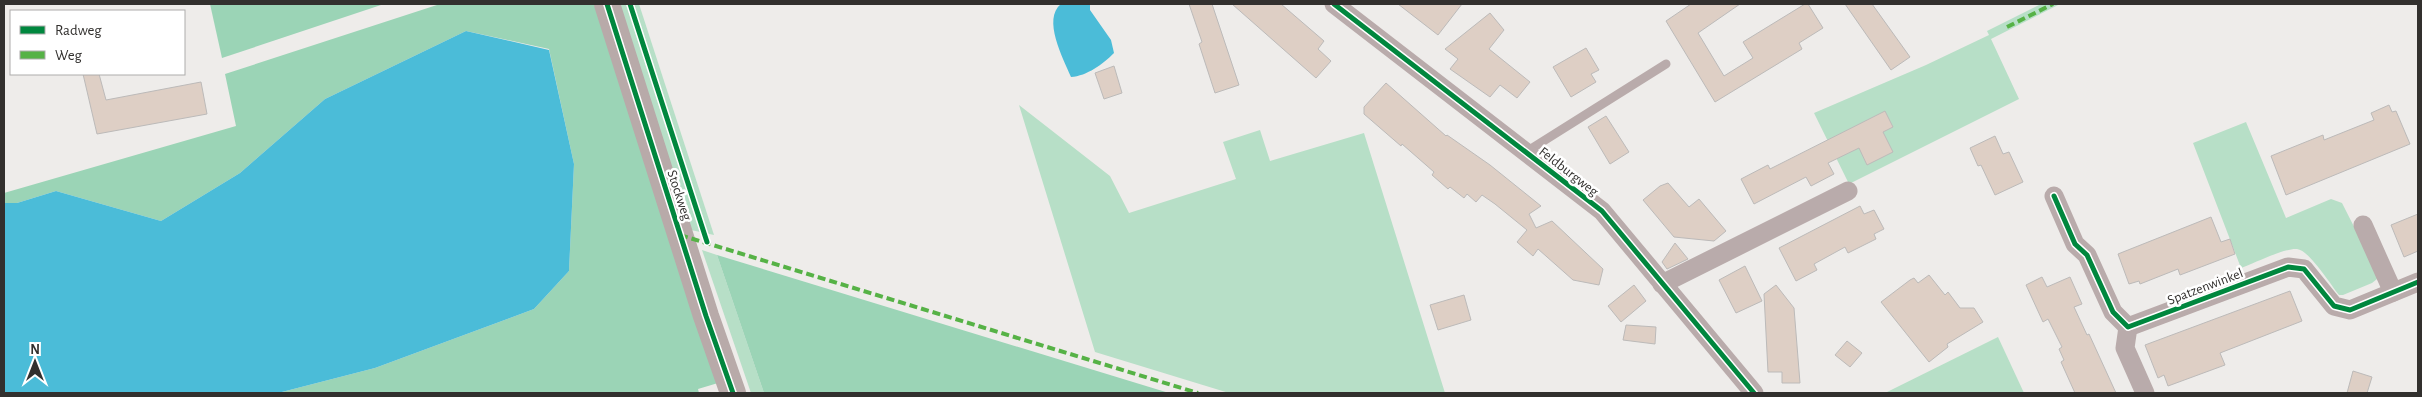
<svg xmlns="http://www.w3.org/2000/svg" width="2422" height="397" font-family="'Alegreya Sans',sans-serif">
<style>
.green{fill:#b7dfc7}
.forest{fill:#9bd4b6}
.water{fill:#4bbcd8}
.building{fill:#decfc5;stroke:#bcbab9}
.lines{fill:none;stroke-linecap:round;stroke-linejoin:round}
.lane{stroke:#b9abab;stroke-width:9}
.street{stroke:#b9abab;stroke-width:19}
.secondary{stroke:#b8aaa9;stroke-width:26}
.quiet{stroke:#56b246;stroke-width:4;stroke-dasharray:8 4;stroke-linecap:butt}
.cycleway-casing{stroke:#fff;stroke-width:8}
.cycleway{stroke:#00873e;stroke-width:5}
.labels{text-anchor:middle;stroke-width:5;stroke-linejoin:round;paint-order:stroke}
.street-label{font-size:14px;fill:#32302e;stroke:#fff}
</style>
<rect width="100%" height="100%" fill="#eeecea"/>
<g class="green">
<path d="M619,4h20l75,231 -23,-5z"/>
<path d="M2041,4h19l-69,35 28,60 -170,85 -35,-71 112,-48 63,-30 -2,-4z"/>
<path d="M1019,105l91,71 19,37 107,-34 -13,-37 37,-12 10,31 94,-28 81,260h-216l-134,-41z"/>
<path d="M2246,122l40,96 45,-19 11,4 35,69v7l-5,4 -29,12h-4c-8,-10 -30,-45 -42,-46 -13,-1 -42,14 -56,19l-48,-125z"/>
<path d="M702,250l15,5 47,138h-13z"/>
<path d="M1998,337l26,56h-139z"/>
</g>
<g class="forest">
<path d="M210,4h174l-162,54z"/>
<path d="M440,4h154l124,379 -20,6 1,4h-421l97,-25 159,-59 35,-38 5,-107 -25,-115 -83,-18 -141,68 -85,74 -79,48 -105,-30 -39,12h-13v-10l232,-67 -11,-52z"/>
<path d="M717,255l452,138h-405z"/>
</g>
<g class="water">
<path d="M1061,4h29v6l21,30 3,13c-11,11 -27,23 -43,24 -8,-19 -29,-58 -10,-73z"/>
<path d="M466,31l83,19 25,114 -5,107 -35,38 -159,59 -97,25h-274v-190h13l39,-12 105,30 79,-48 85,-74z"/>
</g>
<g class="building">
<path d="M1189,4h23l27,81 -24,8 -16,-49 3,-2z"/>
<path d="M1232,4h49l43,37 -6,8 13,12 -15,17z"/>
<path d="M1398,4h64l-24,31z"/>
<path d="M1691,4h49l-42,29 26,43 29,-18 -10,-16 62,-38h3l15,24 -24,15 3,6 -87,53 -49,-81z"/>
<path d="M1845,4h27l38,53 -19,13z"/>
<path d="M1490,13l14,17 -15,19 41,33 -13,16 -17,-13 -10,12 -40,-28 8,-10 -13,-10z"/>
<path d="M1586,48l13,22 -8,4 5,8 -25,15 -18,-30z"/>
<path d="M1114,66l8,27 -18,6 -9,-26z"/>
<path d="M83,74h16l7,26 95,-18 6,32 -110,20z"/>
<path d="M1386,83l60,53 1,-1 43,30 51,41 -12,8 7,14 16,-7 51,48 -4,16 -26,-5 -35,-31 -5,7 -16,-14 10,-12 -32,-26 -13,-9 -6,7 -9,-8 -3,4 -14,-11 -2,2 -16,-14 2,-3 -32,-28 -1,2 -37,-32v-7z"/>
<path d="M2389,105l3,7 4,-1 14,33 -124,51 -15,-39 52,-21 1,5 50,-20 -3,-7z"/>
<path d="M1885,111l8,16 -10,5 10,20 -26,13 -8,-17 -31,15 6,11 -23,12 -5,-9 -52,27 -13,-25 27,-14 2,4z"/>
<path d="M1606,116l23,36 -19,12 -22,-37z"/>
<path d="M1995,136l8,18 6,-2 14,30 -28,13 -14,-30 -3,1 -8,-18z"/>
<path d="M1668,183l21,24 10,-8 27,32 -12,10 -40,-4 -31,-37 17,-14z"/>
<path d="M1860,206l4,8 10,-4 10,19 -10,5 2,5 -28,14 -3,-6 -31,17 3,6 -21,11 -17,-33z"/>
<path d="M2418,214v37l-14,6 -13,-32z"/>
<path d="M2211,217l10,25 9,-3 5,15 -55,21 -2,-6 -38,15 -1,-3 -10,3 -11,-30z"/>
<path d="M1675,243l13,16 -21,10 -5,-7z"/>
<path d="M1745,266l17,35 -26,12 -17,-33z"/>
<path d="M1929,275l16,20 3,-3 12,16h14l9,14 -36,22 1,3 -19,15 -48,-60 29,-22 4,-2 4,5z"/>
<path d="M2042,277l5,10 23,-10 12,27 -8,3 13,28 2,-1 27,59h-41l-14,-31 3,-2 -5,-11 3,-2 -14,-28 -5,3 -17,-37z"/>
<path d="M1634,285l12,16 -25,21 -13,-16z"/>
<path d="M1776,285l18,23 6,75h-18v-11h-14l-4,-78z"/>
<path d="M2290,291l12,30 -82,32 5,12 -57,21 -4,-11 -6,3 -13,-33z"/>
<path d="M1464,295l7,25 -33,10 -8,-25z"/>
<path d="M1626,325l30,2 -1,17 -32,-4z"/>
<path d="M1847,341l15,12 -12,14 -15,-12z"/>
<path d="M2353,371l19,6 -5,16h-20z"/>
</g>
<g class="lines">
<path class="lane" d="M1526,152l140,-88"/>
<g class="street">
<path d="M1334,4l268,207 152,182"/>
<path d="M2054,196l21,48 12,11 26,57 15,15 160,-60 16,2 30,37 16,4 68,-28"/>
<path d="M2363,225l30,67"/>
<path d="M1662,284l186,-93"/>
<path d="M2128,327l-3,21 20,45"/>
</g>
<path class="secondary" d="M607,4l99,312 27,77"/>
<g class="quiet">
<path d="M2007,27l46,-23"/>
<path d="M680,235l518,158"/>
</g>
<g class="cycleway-casing">
<g id="cycleway">
<path d="M607,4l99,312 27,77"/>
<path d="M630,4l77,238"/>
<path d="M1334,4l268,207 152,182"/>
<path d="M2054,196l21,48 12,11 26,57 15,15 160,-60 16,2 30,37 16,4 68,-28"/>
</g>
</g>
<use href="#cycleway" class="cycleway"/>
</g>
<g class="labels">
<g class="street-label">
<text transform="translate(1569 171) rotate(38)" y="5">Feldburgweg</text>
<text transform="translate(680 195) rotate(72)" y="5">Stockweg</text>
<text transform="translate(2205 286) rotate(-21)" y="5">Spatzenwinkel</text>
</g>
</g>
<rect width="2422" height="397" fill="none" stroke="#32302e" stroke-width="10"/>
<rect x="10" y="10" width="175" height="65" fill="#ffffff" stroke="#adacab"/>
<rect x="20" y="26" width="25" height="8" fill="#00873e" stroke="#adacab"/>
<text x="55" y="35" font-size="15" fill="#32302e">Radweg</text>
<rect x="20" y="51" width="25" height="8" fill="#56b246" stroke="#adacab"/>
<text x="55" y="60" font-size="15" fill="#32302e">Weg</text>
<g transform="translate(35 362)" stroke="#ffffff" stroke-width="4" paint-order="stroke">
<path d="M0-4L9 19L0 12L-9 19Z" fill="#32302e"/>
<text y="-8" font-size="14" font-weight="bold" text-anchor="middle" fill="#32302e">N</text>
</g>
</svg>
